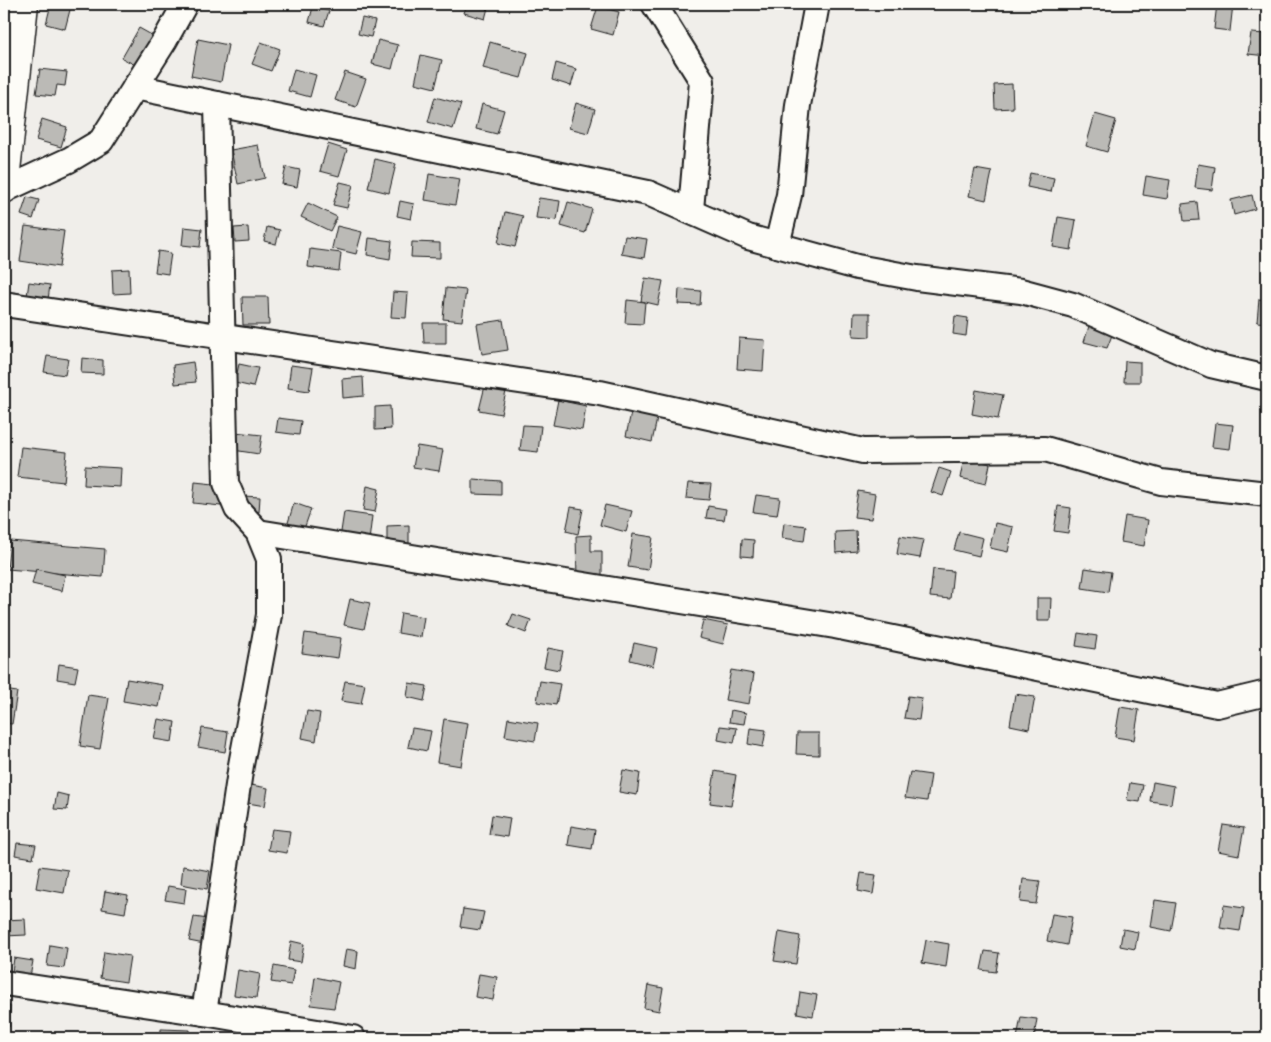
<svg xmlns="http://www.w3.org/2000/svg" width="1271" height="1042" font-family="Mynerve,sans-serif">
<style>
.building{fill:#bbbab6;stroke:#1c1c1c}
.lines{fill:none;stroke-linecap:round;stroke-linejoin:round}
.street-casing{stroke:#1c1c1c;stroke-width:28}
.secondary-casing{stroke:#1c1c1c;stroke-width:31}
.street{stroke:#fdfcf7;stroke-width:24}
.secondary{stroke:#fdfcf7;stroke-width:28}
</style>
<rect width="100%" height="100%" fill="#f0eeea"/>
<filter id="ink" filterUnits="userSpaceOnUse"><feTurbulence type="fractalNoise" baseFrequency=".02" numOctaves="2"/><feDisplacementMap in="SourceGraphic" scale="10" xChannelSelector="R" yChannelSelector="G"/><feConvolveMatrix kernelMatrix="1 2 1 2 8 2 1 2 1" color-interpolation-filters="sRGB"/></filter>
<g filter="url(#ink)">
<g class="building">
<path d="M51,4l20,2 -6,23 -19,-5z"/>
<path d="M324,4h17l-1,5z"/>
<path d="M467,4h22l-4,15 -21,-6z"/>
<path d="M982,4h17l-1,4z"/>
<path d="M1114,4h15l-1,2z"/>
<path d="M1217,4h16l-3,27 -16,-2z"/>
<path d="M598,6l21,6 -6,23 -22,-6z"/>
<path d="M313,7l16,4 -5,15 -15,-4z"/>
<path d="M362,18l13,3 -4,16 -13,-3z"/>
<path d="M139,28l18,10 -16,30 -19,-10z"/>
<path d="M1251,33l16,1v22l-19,-2z"/>
<path d="M198,39l30,6 -7,37 -30,-6z"/>
<path d="M378,40l20,5 -6,24 -20,-5z"/>
<path d="M261,42l19,7 -9,22 -19,-7z"/>
<path d="M490,42l38,11 -7,25 -38,-10z"/>
<path d="M421,55l21,5 -7,28 -20,-5z"/>
<path d="M556,63l20,6 -5,17 -19,-6z"/>
<path d="M40,69l27,3 -2,14 -8,-1 -2,11 -19,-2z"/>
<path d="M294,69l22,6 -6,22 -22,-6z"/>
<path d="M345,72l21,7 -10,28 -21,-7z"/>
<path d="M1012,84l1,24 -18,1 -1,-24z"/>
<path d="M435,97l26,7 -8,25 -25,-7z"/>
<path d="M576,103l19,6 -7,24 -19,-5z"/>
<path d="M482,104l22,6 -7,24 -21,-5z"/>
<path d="M1095,114l21,6 -9,32 -21,-6z"/>
<path d="M42,119l25,8 -6,20 -25,-7z"/>
<path d="M328,144l19,6 -8,26 -19,-5z"/>
<path d="M258,145l7,33 -27,6 -7,-34z"/>
<path d="M375,159l21,5 -7,29 -21,-5z"/>
<path d="M1198,164l17,3 -3,23 -17,-2z"/>
<path d="M286,167l14,3 -3,17 -15,-3z"/>
<path d="M975,169l17,3 -6,28 -17,-4z"/>
<path d="M1030,173l24,5 -3,14 -24,-5z"/>
<path d="M429,174l31,5 -5,26 -30,-5z"/>
<path d="M1146,176l24,4 -3,19 -24,-4z"/>
<path d="M340,182l13,3 -6,23 -14,-3z"/>
<path d="M1252,195l3,14 -21,6 -3,-15z"/>
<path d="M27,197l12,3 -6,19 -12,-4z"/>
<path d="M539,198l21,3 -3,19 -21,-2z"/>
<path d="M400,201l14,3 -3,15 -14,-3z"/>
<path d="M568,202l24,7 -7,24 -24,-7z"/>
<path d="M1197,202l2,18 -15,1 -2,-17z"/>
<path d="M308,203l29,14 -7,14 -29,-14z"/>
<path d="M505,212l18,4 -8,31 -17,-4z"/>
<path d="M1058,217l18,3 -5,30 -18,-3z"/>
<path d="M25,226l39,5 -5,36 -39,-6z"/>
<path d="M337,226l25,6 -6,22 -24,-6z"/>
<path d="M184,227l18,2 -2,18 -18,-2z"/>
<path d="M248,227l1,14 -14,1 -1,-14z"/>
<path d="M267,227l13,3 -4,14 -12,-3z"/>
<path d="M625,236l22,3 -3,19 -23,-4z"/>
<path d="M369,238l23,3 -2,18 -23,-4z"/>
<path d="M412,242l28,1v15l-29,-1z"/>
<path d="M310,249l31,4 -2,18 -31,-4z"/>
<path d="M158,251l13,2 -3,21 -13,-2z"/>
<path d="M129,269l1,24 -17,1 -1,-24z"/>
<path d="M645,278l18,3 -5,24 -17,-4z"/>
<path d="M29,282l21,3 -3,22 -21,-4z"/>
<path d="M446,288l20,2 -4,31 -19,-2z"/>
<path d="M679,289l22,2 -1,14 -22,-1z"/>
<path d="M393,292l15,1 -2,25 -15,-1z"/>
<path d="M242,297h26l1,28h-26z"/>
<path d="M1259,299l8,1v23l-10,-1z"/>
<path d="M627,300l18,2 -2,22 -18,-1z"/>
<path d="M854,313h16v24l-17,-1z"/>
<path d="M955,316l13,2 -2,18 -13,-2z"/>
<path d="M503,320l5,30 -26,4 -5,-30z"/>
<path d="M423,323h23v20h-22z"/>
<path d="M1090,323l24,7 -7,18 -23,-6z"/>
<path d="M739,338l26,2 -2,31 -26,-2z"/>
<path d="M47,356l21,3 -3,16 -21,-3z"/>
<path d="M82,358l21,2v14l-22,-1z"/>
<path d="M1125,361l15,1v20h-16z"/>
<path d="M193,362l3,20 -21,2 -2,-19z"/>
<path d="M239,364l19,4 -5,19 -18,-4z"/>
<path d="M291,365l22,3 -4,23 -21,-3z"/>
<path d="M363,377l1,19 -21,2 -1,-19z"/>
<path d="M486,382l21,5 -6,27 -22,-4z"/>
<path d="M976,390l27,5 -5,24 -26,-5z"/>
<path d="M558,400l28,6 -4,24 -29,-5z"/>
<path d="M390,406l1,23 -16,1v-23z"/>
<path d="M632,408l26,6 -6,28 -26,-6z"/>
<path d="M278,418l23,3 -2,14 -23,-3z"/>
<path d="M1215,423l18,2 -3,24 -18,-2z"/>
<path d="M523,425l18,1 -3,26 -18,-2z"/>
<path d="M235,432l27,3 -3,19 -26,-4z"/>
<path d="M417,446l26,4 -4,21 -26,-4z"/>
<path d="M21,447l46,5 -3,30 -47,-5z"/>
<path d="M964,458l26,6 -4,20 -26,-6z"/>
<path d="M85,466l36,2 -1,19 -36,-2z"/>
<path d="M939,468l12,4 -8,24 -12,-4z"/>
<path d="M473,479l28,2v14l-28,-1z"/>
<path d="M195,482l28,3 -2,21 -28,-3z"/>
<path d="M688,483l23,1 -2,16 -23,-2z"/>
<path d="M367,486l12,3 -4,23 -12,-2z"/>
<path d="M858,491l17,3 -4,25 -17,-2z"/>
<path d="M756,495l24,3 -3,17 -24,-3z"/>
<path d="M243,496l17,1 -1,15 -17,-1z"/>
<path d="M294,503l17,6 -8,23 -16,-6z"/>
<path d="M605,505l27,6 -6,21 -26,-7z"/>
<path d="M708,506l18,3 -2,11 -18,-2z"/>
<path d="M1058,506l13,2 -3,25 -14,-2z"/>
<path d="M571,507l12,2 -5,25 -12,-3z"/>
<path d="M344,512l28,4 -4,33 -29,-4z"/>
<path d="M1125,516l23,4 -4,26 -23,-4z"/>
<path d="M784,523l22,3 -2,15 -22,-3z"/>
<path d="M995,523l18,4 -5,25 -18,-4z"/>
<path d="M409,525v22h-22v-21z"/>
<path d="M856,531l1,20 -21,2 -1,-21z"/>
<path d="M959,532l24,6 -4,18 -25,-6z"/>
<path d="M633,534l20,3 -5,33 -20,-3z"/>
<path d="M591,535v16h11v27h-25l-1,-42z"/>
<path d="M900,536l24,4 -4,18 -23,-4z"/>
<path d="M742,539l12,1 -1,17 -12,-1z"/>
<path d="M10,541l95,8 -2,28 -96,-8z"/>
<path d="M1085,568l26,4 -3,20 -26,-4z"/>
<path d="M36,569l29,6 -3,16 -30,-7z"/>
<path d="M933,569l20,2 -3,28 -20,-2z"/>
<path d="M1037,598h14l-1,23h-13z"/>
<path d="M350,599l20,4 -6,26 -20,-4z"/>
<path d="M401,613l23,4 -3,20 -23,-4z"/>
<path d="M513,614l18,6 -5,13 -18,-7z"/>
<path d="M703,620l25,5 -5,19 -24,-6z"/>
<path d="M305,633l36,5 -3,20 -36,-5z"/>
<path d="M1078,633l19,3 -2,13 -19,-3z"/>
<path d="M634,643l23,5 -4,18 -23,-6z"/>
<path d="M548,648l15,3 -4,19 -15,-3z"/>
<path d="M59,664l19,3 -3,15 -18,-3z"/>
<path d="M731,670l23,4 -5,30 -24,-4z"/>
<path d="M127,679l36,6 -4,22 -36,-6z"/>
<path d="M345,681l20,3 -4,20 -20,-3z"/>
<path d="M540,681l20,3 -4,21 -19,-3z"/>
<path d="M409,683l18,3 -3,15 -17,-4z"/>
<path d="M4,690l13,2 -5,32 -8,-1z"/>
<path d="M1015,694l20,3 -6,32 -19,-4z"/>
<path d="M88,695l21,3 -9,51 -20,-3z"/>
<path d="M908,696l14,2 -3,22 -15,-2z"/>
<path d="M1120,707l19,3 -5,30 -19,-3z"/>
<path d="M731,710l15,3 -2,11 -15,-2z"/>
<path d="M307,711l13,2 -4,28 -14,-3z"/>
<path d="M508,718l30,5 -3,18 -30,-5z"/>
<path d="M158,719l17,3 -3,20 -18,-3z"/>
<path d="M444,719l24,4 -7,43 -24,-4z"/>
<path d="M720,726l17,2 -3,15 -16,-3z"/>
<path d="M202,728l26,4 -3,20 -27,-5z"/>
<path d="M412,728l19,3 -4,20 -19,-4z"/>
<path d="M750,728l16,2 -3,17 -15,-3z"/>
<path d="M797,733h22v22l-23,-1z"/>
<path d="M4,751l6,1 -5,29h-1z"/>
<path d="M623,770l17,3 -3,22 -18,-3z"/>
<path d="M715,771l21,4 -5,31 -21,-3z"/>
<path d="M910,772l21,3 -4,26 -22,-3z"/>
<path d="M1153,782l21,4 -3,18 -21,-3z"/>
<path d="M1130,783l13,2 -3,17 -13,-2z"/>
<path d="M245,784l23,4 -3,18 -23,-4z"/>
<path d="M57,793l12,3 -2,14 -13,-1z"/>
<path d="M492,815l18,3 -3,19 -18,-3z"/>
<path d="M1223,825l21,3 -5,27 -21,-4z"/>
<path d="M571,826l24,4 -3,19 -24,-4z"/>
<path d="M272,829l18,2 -3,22 -19,-3z"/>
<path d="M17,843l19,2 -3,13 -18,-3z"/>
<path d="M40,866l28,4 -4,23 -28,-5z"/>
<path d="M183,866l27,5 -3,18 -26,-5z"/>
<path d="M861,873l15,2 -3,19 -15,-3z"/>
<path d="M1023,879l17,2 -4,23 -16,-2z"/>
<path d="M168,886l18,3 -2,14 -19,-3z"/>
<path d="M105,891l23,4 -3,18 -23,-4z"/>
<path d="M1155,900l21,3 -5,28 -20,-4z"/>
<path d="M1224,905l20,3 -4,23 -20,-3z"/>
<path d="M463,909l21,3 -4,18 -20,-3z"/>
<path d="M1052,914l20,3 -5,28 -20,-4z"/>
<path d="M194,917l14,2 -4,25 -15,-3z"/>
<path d="M25,919l1,16 -21,1 -1,-16z"/>
<path d="M1123,929l15,3 -3,17 -15,-3z"/>
<path d="M779,932l21,4 -4,28 -22,-3z"/>
<path d="M926,940l23,4 -3,23 -24,-4z"/>
<path d="M291,941l13,3 -3,18 -13,-2z"/>
<path d="M50,945l17,3 -3,20 -17,-2z"/>
<path d="M346,949l12,2 -2,18 -13,-3z"/>
<path d="M985,951l14,2 -3,19 -15,-2z"/>
<path d="M104,952l26,4 -4,26 -26,-4z"/>
<path d="M14,958l19,3 -4,21 -18,-3z"/>
<path d="M274,966l20,4 -3,15 -20,-3z"/>
<path d="M238,970l22,4 -4,24 -22,-3z"/>
<path d="M479,974l18,3 -4,23 -18,-3z"/>
<path d="M315,977l24,5 -5,26 -23,-3z"/>
<path d="M648,985l15,3 -4,23 -15,-3z"/>
<path d="M800,992l17,3 -4,21 -16,-3z"/>
<path d="M4,1005l6,1 -1,21h-5z"/>
<path d="M1021,1017l16,2 -3,19h-17z"/>
<path d="M161,1029l29,1v8h-29z"/>
</g>
<g class="lines">
<g class="street-casing">
<g id="street">
<path d="M654,4l48,77 -11,129"/>
<path d="M135,87l513,106 100,44 109,30 60,11 104,13 52,14 138,60 56,13"/>
<path d="M4,190l65,-30 32,-19 64,-101 20,-36"/>
<path d="M777,245l12,-50 9,-90 19,-101"/>
<path d="M4,304l596,89 263,58 182,-2 116,33 106,12"/>
<path d="M258,532l577,94 382,79 50,-12"/>
<path d="M4,983l200,30 149,25"/>
<path d="M204,1013l37,-248 28,-150v-56l-11,-27 -21,-23 -11,-26 -9,-379"/>
</g>
</g>
<g class="secondary-casing">
<path id="secondary" d="M4,189l20,-185"/>
</g>
<use href="#street" class="street"/>
<use href="#secondary" class="secondary"/>
</g>
</g>
<rect width="1271" height="1042" fill="none" stroke="#fdfcf7" stroke-width="20"/>
<rect x="10" y="10" width="1251" height="1022" fill="none" stroke="#1c1c1c" stroke-width="2" filter="url(#ink)"/>
</svg>
